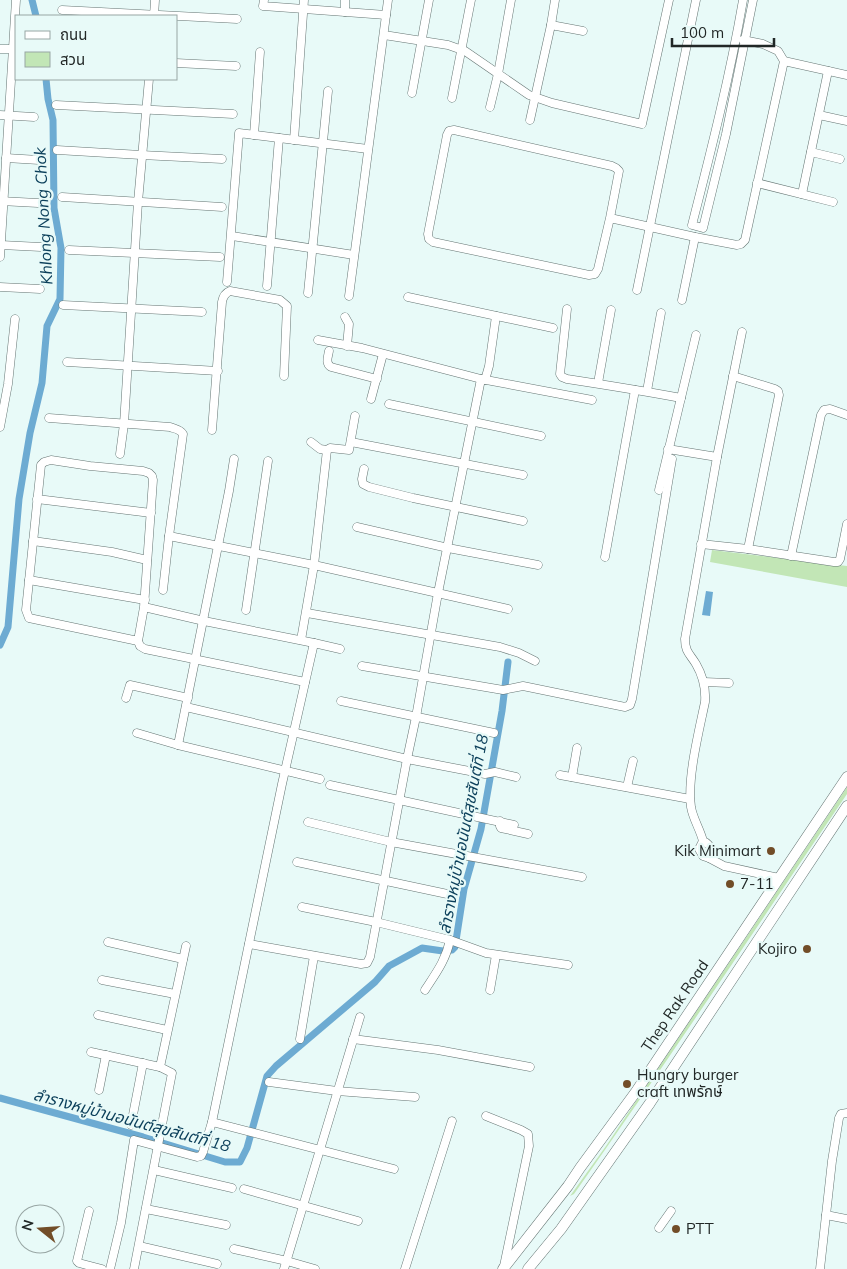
<svg xmlns="http://www.w3.org/2000/svg" width="847" height="1269" font-family="Mulish,'Noto Sans Thai',sans-serif">
<style>
.green{fill:#c2e6b6}
.water{fill:#6dabd2}
.lines{fill:none;stroke-linecap:round;stroke-linejoin:round}
.canal{stroke:#6dabd2;stroke-width:7}
.minor-casing{stroke:#657573;stroke-width:9}
.major-casing{stroke:#657573;stroke-width:11}
.minor{stroke:#fff;stroke-width:8}
.major{stroke:#fff;stroke-width:10}
.poi-dot{fill:#724d28;stroke:#e8faf8;stroke-width:2}
.labels{text-anchor:middle;stroke-width:4.5;stroke-linejoin:round;paint-order:stroke}
.poi-label{font-size:15px;fill:#212726;stroke:#e8faf8;text-anchor:start}
.street-label{font-size:15px;fill:#212726;stroke:#e8faf8}
.water-label{font-size:16px;font-style:italic;fill:#0b3f5a;stroke:#e8faf8}
</style>
<rect width="100%" height="100%" fill="#e8faf8"/>
<g class="green">
<path d="M712,550l135,16v21l-137,-25z"/>
<path d="M847,787v7c-91,134 -180,268 -273,400l-4,2 36,-50z"/>
</g>
<path class="water" d="M706,591l7,1 -3,24 -8,-1z"/>
<g class="lines">
<g class="canal">
<path d="M32,0l4,16"/>
<path d="M0,645l8,-18 11,-128 11,-66 12,-50 5,-57 13,-27 1,-51 -7,-40 -1,-88 -5,-21 -2,-20"/>
<path d="M0,1098l143,39 82,25h15l7,-14 20,-72 9,-10 99,-84 14,-16 33,-18 21,3 9,-1 3,-3 9,-58 17,-60 21,-118 6,-49"/>
</g>
<g class="minor-casing">
<g id="minor">
<path d="M264,0l-1,6 123,9"/>
<path d="M743,0c-13,76 -32,151 -51,225l11,3 23,-94 27,-134"/>
<path d="M62,10l175,9"/>
<path d="M345,12v-12"/>
<path d="M154,16l1,-16"/>
<path d="M551,25l4,-25"/>
<path d="M384,35l64,10 17,6 64,44 23,8 90,21 27,-124"/>
<path d="M743,40l20,4 15,7 6,10 63,14"/>
<path d="M0,49h13"/>
<path d="M176,63l60,3"/>
<path d="M412,93l17,-93"/>
<path d="M452,98l19,-98"/>
<path d="M56,105l177,9"/>
<path d="M490,107l8,-33 13,-74"/>
<path d="M0,115l34,2"/>
<path d="M819,115l28,6"/>
<path d="M530,120l21,-95 32,6"/>
<path d="M254,135l6,-83"/>
<path d="M294,140l10,-140"/>
<path d="M57,150l84,5 81,4"/>
<path d="M811,152l29,7"/>
<path d="M6,158l33,2"/>
<path d="M757,183l76,19"/>
<path d="M802,194l26,-123"/>
<path d="M62,197l160,10"/>
<path d="M0,201l38,2"/>
<path d="M610,218l-12,51 -3,5 -6,1 -156,-33 -4,-3 -1,-5 19,-99 2,-4 5,-1 158,36 4,2 3,3 -9,47 85,19 42,8 4,-1 4,-4 39,-179"/>
<path d="M232,236l122,19"/>
<path d="M1,245l40,2"/>
<path d="M69,250l151,7"/>
<path d="M0,257l16,-257"/>
<path d="M227,282l12,-149 129,16"/>
<path d="M267,286l12,-148"/>
<path d="M0,287l40,2"/>
<path d="M637,290l59,-290"/>
<path d="M308,293l20,-202"/>
<path d="M349,296l39,-296"/>
<path d="M408,297l145,31"/>
<path d="M682,300l13,-63"/>
<path d="M63,305l139,7"/>
<path d="M567,309l-7,65 2,3 5,2c39,6 77,12 114,19"/>
<path d="M345,317l4,7 -2,22"/>
<path d="M318,340l44,8 119,31 111,21"/>
<path d="M329,351c-1,6 -4,12 2,16l46,12"/>
<path d="M67,362l151,9"/>
<path d="M733,376l42,13 3,2 1,4 -31,154"/>
<path d="M485,380l4,-14 7,-50"/>
<path d="M598,383l13,-73"/>
<path d="M647,391l14,-78"/>
<path d="M371,399l12,-45"/>
<path d="M389,404l152,32"/>
<path d="M49,418l121,9c5,2 10,2 13,7l-14,102 -6,54"/>
<path d="M0,427l8,-43 7,-65"/>
<path d="M212,430l10,-128c1,-6 3,-9 8,-11l50,9 7,6 -3,70"/>
<path d="M311,442l9,7 7,1"/>
<path d="M351,442l172,33"/>
<path d="M668,449l49,8"/>
<path d="M120,454l4,-30 14,-222 11,-123"/>
<path d="M364,469l-2,10 1,5 6,3 44,11 110,23"/>
<path d="M659,490l37,-155"/>
<path d="M37,499l114,14"/>
<path d="M357,527l91,21 90,17"/>
<path d="M169,536l145,29 194,44"/>
<path d="M33,541l79,11 35,8"/>
<path d="M701,544l47,5 86,13h4l2,-3 7,-35"/>
<path d="M791,556l30,-141 3,-5 6,-1 17,6"/>
<path d="M605,557l30,-167"/>
<path d="M29,580l116,20"/>
<path d="M144,607l9,-127 -1,-4 -3,-3 -6,-2 -53,-5 -39,-6 -7,2 -3,3 -15,145 3,8 109,23 6,-34 60,14 110,22 26,6"/>
<path d="M246,610l22,-149"/>
<path d="M307,613l193,34 19,6 16,8"/>
<path d="M301,640l13,-75 13,-115 3,-2 19,2 6,-34"/>
<path d="M138,641l2,5 5,3 160,33"/>
<path d="M362,666l141,24 20,-4 102,21 5,-2 2,-6 40,-240"/>
<path d="M704,682l25,1"/>
<path d="M126,698l4,-13 58,13"/>
<path d="M341,701l153,32"/>
<path d="M186,707l221,52 78,15 10,-2 21,5"/>
<path d="M137,733l41,12 142,34"/>
<path d="M178,745l51,-254 5,-32"/>
<path d="M560,775l130,24"/>
<path d="M572,777l5,-29"/>
<path d="M330,785l184,40"/>
<path d="M627,787l6,-26"/>
<path d="M500,821v5l1,2 27,6"/>
<path d="M308,822l83,20 191,35"/>
<path d="M703,841l-4,8 4,7 6,2c3,-9 2,-14 -6,-17 -3,-12 -10,-22 -12,-34 -4,-29 8,-76 14,-105 1,-14 -2,-26 -9,-38 -6,-10 -11,-12 -11,-25l32,-182 25,-125"/>
<path d="M709,858l15,8 55,12"/>
<path d="M297,862l155,33"/>
<path d="M302,907l74,15 74,18 36,13 82,12"/>
<path d="M108,942l75,17"/>
<path d="M249,944l112,20 6,-1 3,-6 37,-198 9,-42 22,-124 43,-214"/>
<path d="M102,980l73,14"/>
<path d="M425,990c11,-17 21,-30 25,-50"/>
<path d="M490,990l6,-35"/>
<path d="M98,1015l69,15"/>
<path d="M300,1039l14,-83"/>
<path d="M353,1039l85,11 92,17"/>
<path d="M91,1052l69,15"/>
<path d="M269,1082l68,9 78,6"/>
<path d="M99,1090l7,-35"/>
<path d="M486,1116l35,14 7,4 1,12 -25,120"/>
<path d="M212,1122l182,47"/>
<path d="M131,1125l12,-62"/>
<path d="M154,1170l78,18"/>
<path d="M244,1189l114,32"/>
<path d="M146,1209l80,16"/>
<path d="M89,1211l-12,50 2,2 23,6"/>
<path d="M826,1215l21,4"/>
<path d="M659,1228l12,-17"/>
<path d="M139,1246l78,18"/>
<path d="M234,1249l53,12 28,8"/>
<path d="M110,1269l11,-46 13,-83 63,17 4,-1 2,-4 9,-30 70,-338 32,-141"/>
<path d="M134,1269l38,-196 -12,-6 26,-121"/>
<path d="M284,1269l76,-252"/>
<path d="M405,1269l47,-148"/>
<path d="M820,1269l12,-108 7,-43 2,-4 6,-1"/>
</g>
</g>
<g class="major-casing">
<g id="major">
<path d="M503,1269l65,-83 12,-18 55,-75 212,-316"/>
<path d="M528,1269l33,-40 89,-126 197,-297"/>
</g>
</g>
<use href="#minor" class="minor"/>
<use href="#major" class="major"/>
</g>
<g class="poi-dot">
<circle cx="771" cy="851" r="5"/>
<circle cx="730" cy="884" r="5"/>
<circle cx="807" cy="949" r="5"/>
<circle cx="627" cy="1084" r="5"/>
<circle cx="676" cy="1229" r="5"/>
</g>
<g class="labels">
<g class="poi-label">
<text x="761" y="856" text-anchor="end">Kik Minimart</text>
<text x="740" y="889">7-11</text>
<text x="797" y="954" text-anchor="end">Kojiro</text>
<text x="637" y="1080">Hungry burger<tspan x="637" dy="17">craft เทพรักษ์</tspan></text>
<text x="686" y="1234">PTT</text>
</g>
<g class="street-label">
<text transform="translate(675 1006) rotate(-56)" y="5">Thep Rak Road</text>
</g>
<g class="water-label">
<text transform="translate(43 216) rotate(-93)" y="6">Khlong Nong Chok</text>
<text transform="translate(463 834) rotate(-79)" y="6">ลำรางหมู่บ้านอนันต์สุขสันต์ที่ 18</text>
<text transform="translate(132 1120) rotate(15)" y="6">ลำรางหมู่บ้านอนันต์สุขสันต์ที่ 18</text>
</g>
</g>
<rect x="15" y="15" width="162" height="65" fill="#e8faf8" stroke="#98a6a4"/>
<rect x="25" y="31" width="25" height="8" fill="#ffffff" stroke="#98a6a4"/>
<text x="60" y="40" font-size="15" fill="#212726">ถนน</text>
<rect x="25" y="52" width="25" height="15" fill="#c2e6b6" stroke="#98a6a4"/>
<text x="60" y="65" font-size="15" fill="#212726">สวน</text>
<g transform="translate(40 1229) rotate(287)"><circle r="24" fill="#e8faf8" stroke="#98a6a4"/>
<path d="M0-4L9 19L0 12L-9 19Z" fill="#724d28"/>
<text y="-8" font-size="14" font-weight="bold" text-anchor="middle" fill="#212726">N</text>
</g>
<path d="M672 38v8h102v-8" fill="none" stroke="#212726" stroke-width="2.5"/>
<text x="680" y="38" font-size="15" fill="#212726" stroke="#e8faf8" stroke-width="4" paint-order="stroke">100 m</text>
</svg>
